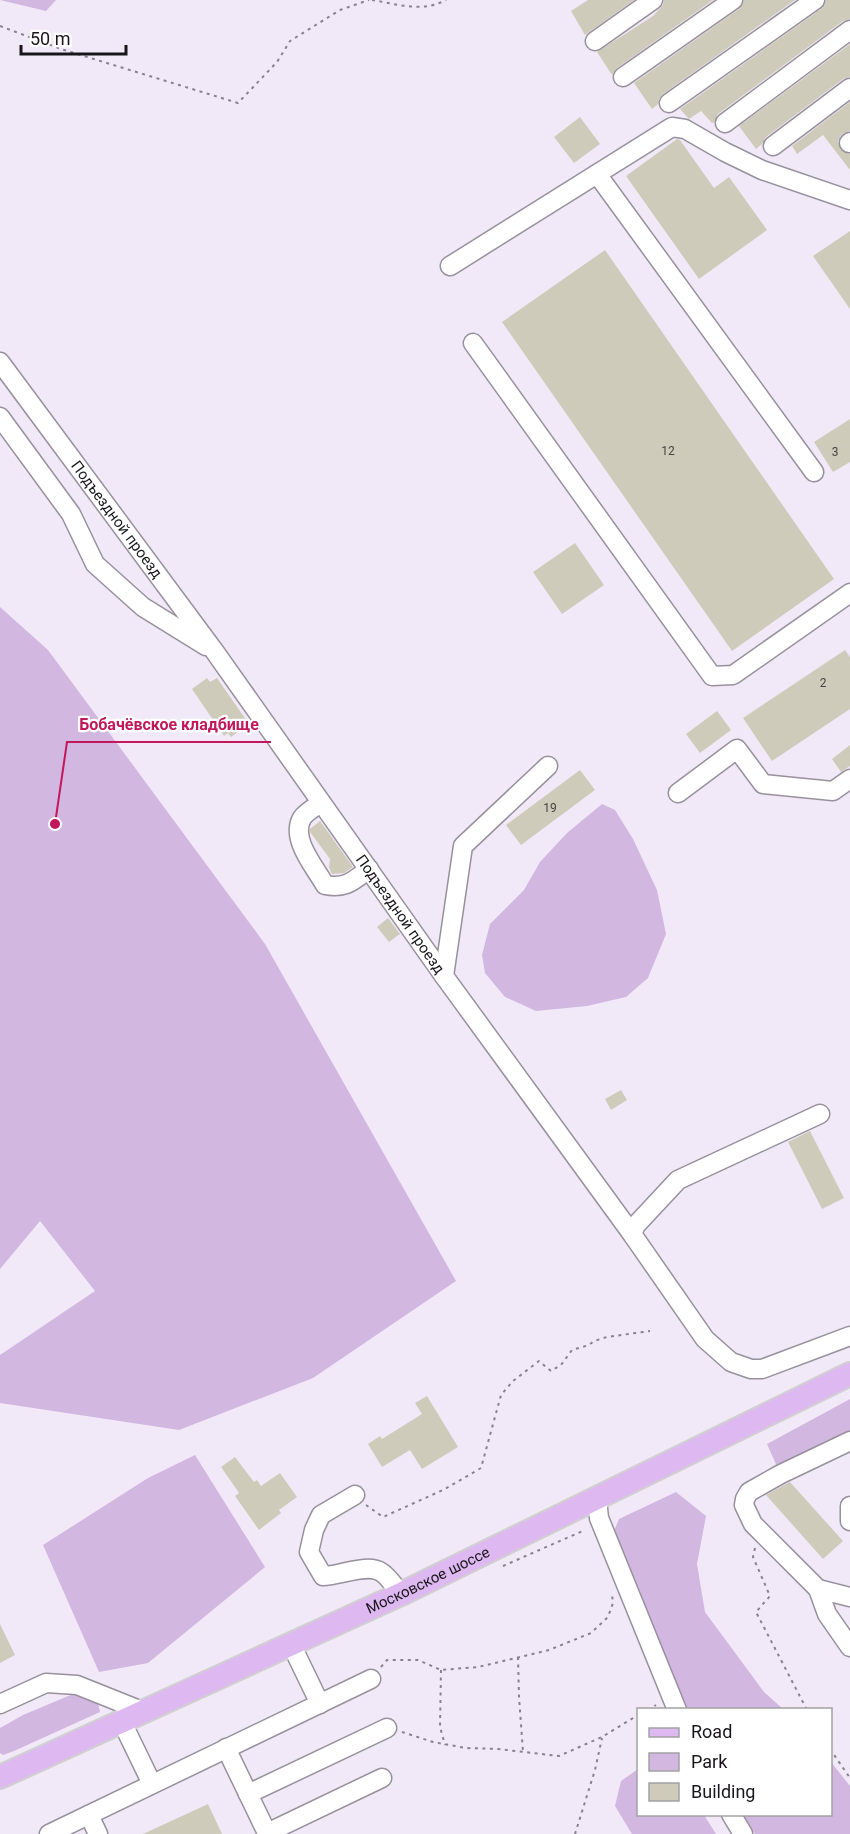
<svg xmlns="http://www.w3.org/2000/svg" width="850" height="1834" font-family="Roboto,sans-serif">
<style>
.green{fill:#d2b7e1}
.building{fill:#cfcbbb}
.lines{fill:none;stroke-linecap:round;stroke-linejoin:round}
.minor-casing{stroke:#98909d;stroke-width:21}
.major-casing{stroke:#d1d0d1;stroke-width:26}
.path{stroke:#88828c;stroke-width:2;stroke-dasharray:3 4.5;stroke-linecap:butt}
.minor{stroke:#fff;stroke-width:18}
.major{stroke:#deb9f1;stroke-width:22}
.labels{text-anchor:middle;stroke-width:4.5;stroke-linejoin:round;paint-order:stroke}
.number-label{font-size:12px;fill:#464343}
.street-label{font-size:15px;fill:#19161b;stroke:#fff}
.leader{fill:none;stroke:#c2185b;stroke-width:2}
.callout-dot{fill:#c2185b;stroke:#fff;stroke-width:2}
.callout-label{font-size:16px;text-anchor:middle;font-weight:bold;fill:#c2185b;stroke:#fff;stroke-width:4.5;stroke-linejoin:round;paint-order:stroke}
</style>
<rect width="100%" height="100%" fill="#f2e9f8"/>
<g class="green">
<path d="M0,0h56l-10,11z"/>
<path d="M0,607l48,43 217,294 191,337 -143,97 -134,52 -179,-27v-48l95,-64 -55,-70 -40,48z"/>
<path d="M602,804l13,6 18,29 24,51 9,44 -18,44 -22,19 -39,9 -51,5 -31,-14 -20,-24 -3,-18 8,-31 34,-34 16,-28 27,-29z"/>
<path d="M850,1399v33l-71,39 -12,-27z"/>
<path d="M195,1455l70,112 -117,96 -49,9 -56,-127 105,-67z"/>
<path d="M676,1492l30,24 -9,48 8,48 59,80 19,17h-100l-69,-178 5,-12z"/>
<path d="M73,1694l25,9 2,9 -86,39 -11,4 -3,-2v-25l23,-13z"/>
<path d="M831,1762l19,24v48h-95l-15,-19 90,-1z"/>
<path d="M638,1769v45l66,1 12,19h-84l-17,-28 6,-25z"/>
</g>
<g class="building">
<path d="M588,0h46l-49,35 -14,-24z"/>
<path d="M664,0h49l-96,68 -5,7 -15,-23 56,-36 10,-11z"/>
<path d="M744,0h51l-132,94 -4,5 -1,5 -6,5 -18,-26 105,-74z"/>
<path d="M826,0h24v19l-7,2 -125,93 -4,8 -2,1 -11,-12 -12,8 -9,-10 141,-100z"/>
<path d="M850,44v33l-7,2 -77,58 -4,7 -6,5 -17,-23z"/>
<path d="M850,102v29l-8,3 -4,7 3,9 9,4v16l-27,-35 -26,19 -5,-8z"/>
<path d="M580,117l20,27 -26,19 -20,-26z"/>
<path d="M677,139l3,1 34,48 15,-11 38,53 -68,49 -73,-103z"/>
<path d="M850,231v78l-37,-53z"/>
<path d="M605,250l229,329 -102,72 -230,-329z"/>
<path d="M850,419v43l-17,10 -19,-30z"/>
<path d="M575,543l29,42 -42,29 -29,-42z"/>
<path d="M845,650l5,7v52l-78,52 -29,-43z"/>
<path d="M207,678l3,4 7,-4 32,46 -18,13 -3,-4 -4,3 -32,-47z"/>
<path d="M717,711l14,19 -31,23 -14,-19z"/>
<path d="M850,745v21l-9,6 -9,-13z"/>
<path d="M580,770l15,20 -74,55 -15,-20z"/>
<path d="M320,821l33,46 -9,6 -12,1 -3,-7 1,-8 -20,-27v-3z"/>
<path d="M388,918l12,16 -11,8 -12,-15z"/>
<path d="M621,1090l6,10 -16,10 -6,-11z"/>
<path d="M810,1131l34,67 -22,11 -34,-67z"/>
<path d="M427,1396l31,51 -36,22 -12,-19 -28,17 -14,-23 12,-8 2,3 40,-25 -7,-11z"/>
<path d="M235,1457l19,25 3,-2 4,6 19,-13 17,24 -18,13 2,3 -22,17 -24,-34 4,-3 -18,-26z"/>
<path d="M790,1482l53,59 -20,18 -57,-64z"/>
<path d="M0,1624l15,31 -15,8z"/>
<path d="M208,1804l14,30h-79z"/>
</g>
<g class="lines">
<g class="minor-casing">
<g id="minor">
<path d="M595,41l58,-41"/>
<path d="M623,77l110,-77"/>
<path d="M669,103l146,-103"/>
<path d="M725,123l125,-93"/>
<path d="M849,143l1,-1"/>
<path d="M773,146l77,-58"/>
<path d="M597,174l217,298"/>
<path d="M450,266l222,-139 13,2 40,23 37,18 88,30"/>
<path d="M473,343l239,333 21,-1 117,-82"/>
<path id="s1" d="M0,362l215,290 229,324 188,258 73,105 26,23 20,7h11l88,-33"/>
<path d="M0,417l71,97 24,50 48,43 63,39"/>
<path d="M678,793l59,-44 26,35 70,7 17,-12"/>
<path d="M321,803c-6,4 -15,9 -19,15 -12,21 13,49 23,67 21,4 28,-4 44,-16"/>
<path d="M444,976l19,-130 85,-80"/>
<path d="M632,1234l4,-9 42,-45 142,-66"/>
<path d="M850,1441l-69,33 -32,18 -4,7 -1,6 9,19 65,65 9,25 23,33"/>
<path d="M355,1495l-34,20 -7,15 -5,22 14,24c17,0 44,-13 58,-4 7,4 14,15 20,22"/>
<path d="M597,1499l2,19 78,192"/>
<path d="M850,1506v15"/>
<path d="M818,1589l32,8"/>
<path d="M291,1644l29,60"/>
<path d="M0,1704l46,-21 31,2 65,26"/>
<path d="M121,1720l31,64"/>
<path d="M226,1748l41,85 115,-55"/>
<path d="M248,1794l139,-66"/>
<path d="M731,1814l12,20"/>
<path d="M89,1815l9,19"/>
<path d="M49,1834l322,-155"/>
</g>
</g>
<g class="major-casing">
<g id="major">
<path id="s2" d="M0,1777l401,-183 449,-220"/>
</g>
</g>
<g class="path">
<path d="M372,0c25,4 50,13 74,0"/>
<path d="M0,26l61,23 177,54 39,-41 13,-21 50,-31 29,-10"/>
<path d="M366,1505l17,12 60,-27 38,-22 20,-73 12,-14 26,-20 12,10 10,-6 11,-15 17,-5 5,-4 13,-4 43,-6"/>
<path d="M755,1548l-2,9 17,39 -14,16 51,98"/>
<path d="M503,1566l82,-36"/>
<path d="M518,1657l1,40 4,55"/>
<path d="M381,1667l6,-7h31l23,10 37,-3 71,-17 42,-17 17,-16 5,-14 -1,-8"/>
<path d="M441,1670l-1,57 5,18"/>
<path d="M648,1710l8,-5"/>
<path d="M402,1732l31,10 33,6 32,1 61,7 43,-19 36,-22"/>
<path d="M830,1749l20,29"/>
<path d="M575,1834l20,-64 7,-32"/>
</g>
<use href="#minor" class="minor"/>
<use href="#major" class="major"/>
</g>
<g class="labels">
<g class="number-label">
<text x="668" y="455">12</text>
<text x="835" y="456">3</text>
<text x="823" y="687">2</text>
<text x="550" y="812">19</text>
</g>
<g class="street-label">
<text dy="5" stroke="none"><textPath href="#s1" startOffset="196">Подъездной проезд</textPath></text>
<text dy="5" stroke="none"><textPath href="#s1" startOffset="682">Подъездной проезд</textPath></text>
<text dy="5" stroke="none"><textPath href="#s2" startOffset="471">Московское шоссе</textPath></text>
</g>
</g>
<path class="leader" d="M55 824L67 742H271"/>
<circle class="callout-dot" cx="55" cy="824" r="6"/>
<g class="callout-label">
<text x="169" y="730">Бобачёвское кладбище</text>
</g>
<rect x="637" y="1708" width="195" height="108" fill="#ffffff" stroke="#a3a2a4" stroke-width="1.5"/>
<rect x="649" y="1728" width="30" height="9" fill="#deb9f1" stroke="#a3a2a4" stroke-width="1.5"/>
<text x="691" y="1738" font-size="18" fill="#19161b">Road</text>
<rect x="649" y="1753" width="30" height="18" fill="#d2b7e1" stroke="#a3a2a4" stroke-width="1.5"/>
<text x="691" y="1768" font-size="18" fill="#19161b">Park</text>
<rect x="649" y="1783" width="30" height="18" fill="#cfcbbb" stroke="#a3a2a4" stroke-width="1.5"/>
<text x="691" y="1798" font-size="18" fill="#19161b">Building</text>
<path d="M21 45v9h105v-9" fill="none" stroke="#19161b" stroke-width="3"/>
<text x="30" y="45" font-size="18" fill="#19161b" stroke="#ffffff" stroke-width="4.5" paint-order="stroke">50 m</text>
</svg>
